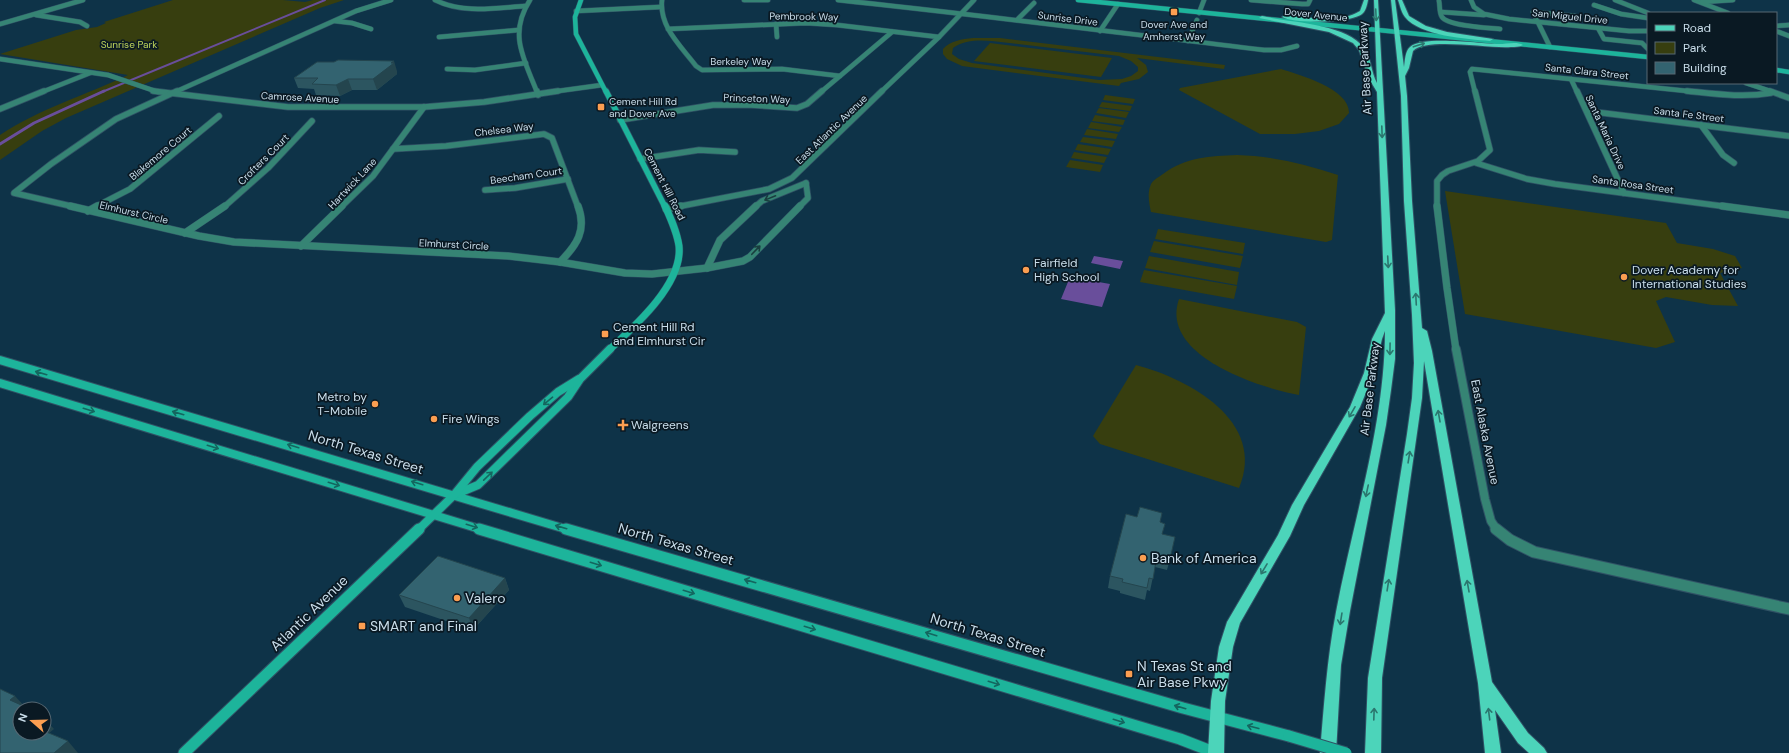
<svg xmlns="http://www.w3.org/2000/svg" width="1789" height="753" font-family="'DM Sans',sans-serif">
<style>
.green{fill:#373e0f;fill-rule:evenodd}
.water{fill:#694e9b}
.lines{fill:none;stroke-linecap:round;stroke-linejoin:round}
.stream-far1{stroke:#694e9b;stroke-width:2}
.stream{stroke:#694e9b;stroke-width:3}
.street-far4-casing{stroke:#305265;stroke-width:5.5}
.street-far3-casing{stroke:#305265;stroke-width:7}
.street-far2-casing{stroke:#305265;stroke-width:8}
.street-far1-casing{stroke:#305265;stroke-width:10}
.street-casing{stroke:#305265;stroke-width:13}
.secondary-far4-casing{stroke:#305265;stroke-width:5.5}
.secondary-far3-casing{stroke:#305265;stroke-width:7}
.secondary-far2-casing{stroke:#305265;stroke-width:8}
.secondary-far1-casing{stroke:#305265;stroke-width:10}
.secondary-casing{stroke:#305265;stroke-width:13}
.primary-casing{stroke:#305265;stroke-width:2}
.street-far4{stroke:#368474;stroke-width:4.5}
.street-far3{stroke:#368474;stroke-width:5.5}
.street-far2{stroke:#368474;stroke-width:7}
.street-far1{stroke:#368474;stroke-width:8}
.street{stroke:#368474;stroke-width:11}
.secondary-far4{stroke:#1db49b;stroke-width:4.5}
.secondary-far3{stroke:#1db49b;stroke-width:5.5}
.secondary-far2{stroke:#1db49b;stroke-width:7}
.secondary-far1{stroke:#1db49b;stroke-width:8}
.secondary{stroke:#1db49b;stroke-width:11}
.primary{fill:#4cd4ba;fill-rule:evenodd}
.secondary-bridge-casing{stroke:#305265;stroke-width:13;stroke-linecap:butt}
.secondary-bridge{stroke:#1db49b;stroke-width:11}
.wall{fill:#2c5560}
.shaded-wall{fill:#24454e}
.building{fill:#336370;stroke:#24454e}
.oneway{stroke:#2b766e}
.oneway2{stroke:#193e3f}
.oneway3{stroke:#14665f}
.poi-dot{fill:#fb9e51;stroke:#0a1923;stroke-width:1.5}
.labels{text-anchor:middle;stroke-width:3.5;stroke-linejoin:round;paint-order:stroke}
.far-street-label{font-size:10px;fill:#cadeeb;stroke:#0a1923}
.far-poi-label{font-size:10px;fill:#cadeeb;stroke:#0a1923}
.far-park-label{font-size:10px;fill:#c1d65a;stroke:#0a1923}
.street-label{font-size:12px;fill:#cadeeb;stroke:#0a1923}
.poi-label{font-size:12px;fill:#cadeeb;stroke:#0a1923;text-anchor:start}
.near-street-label{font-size:14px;fill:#cadeeb;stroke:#0a1923}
.near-poi-label{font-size:14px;fill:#cadeeb;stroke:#0a1923;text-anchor:start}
</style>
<rect width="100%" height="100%" fill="#0e3348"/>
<g class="green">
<path d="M173,0h110l22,2 8,-2h31l-24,8 -254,110 -24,13 -42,29v-25c39,-26 86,-40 128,-60l-128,-21 76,-24 21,-3 9,-4 -2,-1z"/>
<path d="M973,38h27l225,27 -1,4 -87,-11 9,7 2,7 -9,7 -18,4 -2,3 -157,-20 -15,-7 -4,-5v-5c7,-8 19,-10 30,-11zM992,41l127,15 12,5 7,6v4l-7,5 -9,3 -23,1 -127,-17 -13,-4 -7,-5 1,-6c11,-8 26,-8 39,-7z"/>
<path d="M990,43l122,15 -11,19 -127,-16z"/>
<path d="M1281,69c19,6 69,20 68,44l-10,11 -20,7 -24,3h-35l-81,-44 1,-2z"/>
<path d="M1105,95l30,4 -2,5 -30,-4z"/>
<path d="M1102,102l30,4 -2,5 -31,-4z"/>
<path d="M1099,108l30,4 -3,6 -30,-5z"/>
<path d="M1095,115l30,5 -2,5 -31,-4z"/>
<path d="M1091,122l31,5 -3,5 -31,-4z"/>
<path d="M1087,129l31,5 -2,5 -32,-4z"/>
<path d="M1083,137l32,4 -3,6 -32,-5z"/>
<path d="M1078,144l33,5 -3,6 -33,-5z"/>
<path d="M1074,152l33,5 -3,6 -33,-5z"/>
<path d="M1237,155c35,1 68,9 101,20l-6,65 -6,2 -175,-30c-2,-9 -4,-19 0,-28 3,-5 8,-7 12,-10 23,-17 47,-18 74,-19z"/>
<path d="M1070,160l33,5 -3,7 -34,-5z"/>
<path d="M1445,191l221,32 11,20 36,6 22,7 7,12 -22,5 18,33 -26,-1 -46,-8 -10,4 19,41 -19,6 -191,-34z"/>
<path d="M1158,229l87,14 -2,11 -88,-15z"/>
<path d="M1154,241l89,15 -3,12 -90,-16z"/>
<path d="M1149,256l90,16 -2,13 -92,-17z"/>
<path d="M1144,270l93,16 -3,13 -94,-17z"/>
<path d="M1179,299l118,23 9,5 -7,68c-39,-7 -140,-39 -120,-96z"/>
<path d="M1136,365c53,14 131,56 103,123l-139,-44 -7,-8z"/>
</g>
<g class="water">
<path d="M1094,256l29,5 -3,8 -29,-6z"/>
<path d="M1070,277l40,7 -8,23 -41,-8z"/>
</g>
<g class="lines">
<path class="stream-far1" d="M102,92l223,-92"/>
<path class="stream" d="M0,144l34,-21 70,-32"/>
<g class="street-far4-casing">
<g id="street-far4">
<path d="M435,0c28,14 60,8 90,6"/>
<path d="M530,0c-22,34 -6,59 7,92"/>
<path d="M662,0c-3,27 19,46 34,66l6,4 80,-1 58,7"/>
<path d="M744,0h24"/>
<path d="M838,0c142,15 284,33 426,50h17l16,-4"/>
<path d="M1251,0l51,4h6l2,-4"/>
<path d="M1471,0l3,7 10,7 25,5 120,12h19"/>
<path d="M1615,0l33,13"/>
<path d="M1694,0l34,13"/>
<path d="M1439,1c1,4 0,12 3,16 6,9 47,11 58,12"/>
<path d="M1702,2l31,-2"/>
<path d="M1594,5l27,9 27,4"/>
<path d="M576,11l84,-4"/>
<path d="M1441,12l43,3"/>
<path d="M1199,13l5,-13"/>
<path d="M36,15l44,7 7,4"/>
<path d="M1017,20l17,-17"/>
<path d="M335,21l17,2 19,6"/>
<path d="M0,24l83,-24"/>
<path d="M776,24l1,13"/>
<path d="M1776,26l13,-1"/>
<path d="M1598,28l6,11 38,4 6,6"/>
<path d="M668,29l138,-6 31,2 102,12"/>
<path d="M1100,31l18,-27"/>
<path d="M1776,31l13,5"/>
<path d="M439,37l79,-7"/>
<path d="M1188,41l9,-21"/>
<path d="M1550,47l-17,-35 42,4"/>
<path d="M0,59l108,16 50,17"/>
<path d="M447,69l28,1 51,-7"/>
<path d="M1571,79l6,13"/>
<path d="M1746,83l27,9"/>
<path d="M42,92l48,-19"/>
<path d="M175,92l181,-81 35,-11"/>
<path d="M551,92l51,-7"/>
<path d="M821,92l71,-60"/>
<path d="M881,92l58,-55 35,-37"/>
<path d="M1475,92l-5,-20 2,-3 225,23"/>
</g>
</g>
<g class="street-far3-casing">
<g id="street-far3">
<path d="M153,91l135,16h136l60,-5 74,-11"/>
<path d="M537,91l1,4"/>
<path d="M1577,91l47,102"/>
<path d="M1687,91c29,3 56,7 84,2"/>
<path d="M1770,91l19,7"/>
<path d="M0,109l44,-18"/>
<path d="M1587,111l202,25"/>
<path d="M620,120l93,-15h38l46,3 10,-4 15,-13"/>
<path d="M1701,125l22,30 11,8"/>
<path d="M393,149l53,-3 98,-12 8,4 26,69"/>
<path d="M640,159l59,-9 36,2"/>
<path d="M1476,163l51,16 28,5 174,23"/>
<path d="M485,190l30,-2 53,-9"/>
<path d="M75,207l-61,-14 37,-29 65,-45 61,-28"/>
<path d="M95,207l35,-18 89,-73"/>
<path d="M224,207l44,-39 44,-47"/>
<path d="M341,207l32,-31 51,-69"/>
<path d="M676,207l93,-18 23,-11 90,-87"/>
<path d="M755,207l7,-6 44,-18"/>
<path d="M799,207l9,-9 -2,-15"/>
<path d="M1437,207v-26l5,-6 6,-4 30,-10 12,-11 -15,-59"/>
</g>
</g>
<g class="street-far2-casing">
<g id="street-far2">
<path d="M70,206l129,30 35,6 274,14 52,6 65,11 27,1 55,-6 36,-7 7,-4 50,-51"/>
<path d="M1437,206l10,82 9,62"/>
<path d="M1722,206l67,9"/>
<path d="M666,209l15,-3"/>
<path d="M88,211l9,-5"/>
<path d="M185,233l40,-27"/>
<path d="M301,246l41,-40"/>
<path d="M560,262c17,-17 27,-32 18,-56"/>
<path d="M707,268l13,-28 36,-34"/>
</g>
</g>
<g class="street-far1-casing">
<path id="street-far1" d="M1456,349l29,150 6,22 6,9"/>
</g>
<g class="street-casing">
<path id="street" d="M1496,529l14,11 24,12 255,57"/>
</g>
<g class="secondary-far4-casing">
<g id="secondary-far4">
<path d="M581,0l-6,17 1,17 30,58"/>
<path d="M1078,0l570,57"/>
<path d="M1776,70l13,2"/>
</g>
</g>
<g class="secondary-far3-casing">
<path id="secondary-far3" d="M606,91l59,116"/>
</g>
<g class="secondary-far2-casing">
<path id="secondary-far2" d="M609,350c25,-23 74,-66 70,-104 -2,-14 -8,-27 -14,-40"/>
</g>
<g class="secondary-far1-casing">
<g id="secondary-far1">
<path d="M0,360l569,170"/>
<path d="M0,383l483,147"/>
<path d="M454,495l24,-10 90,-88 12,-18 30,-30"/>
<path d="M418,530l36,-35 23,-28 53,-51 28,-24 21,-13"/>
</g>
</g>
<g class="secondary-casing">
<g id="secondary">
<path d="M479,529l701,210 36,14"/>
<path d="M566,529l617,179 106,28"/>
<path d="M184,753l235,-224"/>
</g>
</g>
<g class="primary-casing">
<g id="primary">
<path d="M1364,0h4c-1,5 -2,11 -6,14 -11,9 -68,10 -80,3l3,-2c23,2 54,9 75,-4z"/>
<path d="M1374,0h4l17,310v49l-4,31 -5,35 -36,186 -9,54 -5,88h-16c4,-48 7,-94 16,-141 17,-91 49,-188 49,-281l-3,8 -8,34 -14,34 -56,98 -14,31 -50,87 -7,24 -8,54 -1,52h-16l3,-52 8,-54 8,-25 51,-87 14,-30 58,-98 14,-34 8,-34 13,-26 -8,-221 -9,-15 -9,-27 -6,-7 -24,-11 -70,-14 3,-2c28,7 84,7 102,32 7,9 7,24 13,35z"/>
<path d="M1391,0h4l9,67c1,-6 1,-16 6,-20 13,-12 71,-3 89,-3 7,0 18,-3 24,1 -4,2 -8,2 -12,2 -21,2 -84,-10 -98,4l-4,17 -4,8 2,20 5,105 10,127 5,3 5,20 60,331 36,51 16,15 3,5h-18l-11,-10 -23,-33 6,43h-16l-7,-70 -54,-322 -2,37 -40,280 -1,75h-16l3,-75 39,-244 5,-36 2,-35 -2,-48 -8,-114 -3,-105z"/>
<path d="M1398,0h4l7,16 17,10 21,6 46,7 -3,2c-23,-2 -70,-5 -85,-24 -4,-5 -5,-12 -7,-17z"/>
</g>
</g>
<use href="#street-far4" class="street-far4"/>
<use href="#street-far3" class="street-far3"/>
<use href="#street-far2" class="street-far2"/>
<use href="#street-far1" class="street-far1"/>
<use href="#street" class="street"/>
<use href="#secondary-far4" class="secondary-far4"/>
<use href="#secondary-far3" class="secondary-far3"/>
<use href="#secondary-far2" class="secondary-far2"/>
<use href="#secondary-far1" class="secondary-far1"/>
<use href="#secondary" class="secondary"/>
<use href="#primary" class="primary"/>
<g class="secondary-bridge-casing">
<path id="secondary-bridge" d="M1289,736l57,17"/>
</g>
<use href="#secondary-bridge" class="secondary-bridge"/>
</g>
<g class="wall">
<path d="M397,71v3l-20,16h-25l-12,6 -24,-1 -2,-6 -16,-1 -4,-10z"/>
<path d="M1160,522l2,12 8,25 -3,11 -12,-3 -5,24 -3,-1 -2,10 -25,-7v-2l-12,-3 2,-12z"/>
<path d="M505,578l4,12 -36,40 -68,-23 -6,-12z"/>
</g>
<g class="shaded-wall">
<path d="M394,61l3,10v3l-20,16 -4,-11z"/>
<path d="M348,79l4,11 -12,6 -4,-11z"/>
<path d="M505,578l4,12 -36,40 -4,-12z"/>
<path d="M15,696l12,13 -17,-9z"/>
<path d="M44,718l10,11 -12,10 2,-6z"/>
<path d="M68,741l10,12h-24z"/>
</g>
<g class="building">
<path d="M338,60l56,1 -3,2h3l-21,16h-25l-12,6 -24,-1 6,-6h-24l23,-16h17z"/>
<path d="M1140,507l22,6 -2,9 5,2 -3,10 13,3 -5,22 -13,-4 -4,24 -4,-1 -2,10 -25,-6 1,-3 -13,-3 16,-62 11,3z"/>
<path d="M438,556l67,22 -36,40 -70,-23z"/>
<path d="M0,689l15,7 -5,4 20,9h-10v24h24v-2l24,10 -14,12h-54z"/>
</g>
<defs><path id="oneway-shaft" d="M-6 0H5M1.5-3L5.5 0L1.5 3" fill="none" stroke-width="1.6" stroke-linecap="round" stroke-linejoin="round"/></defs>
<g class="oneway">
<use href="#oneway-shaft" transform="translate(1376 15) rotate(87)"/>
<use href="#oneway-shaft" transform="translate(1419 45) rotate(-18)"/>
<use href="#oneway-shaft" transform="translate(1382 132) rotate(88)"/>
<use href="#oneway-shaft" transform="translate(1388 262) rotate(87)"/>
<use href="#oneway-shaft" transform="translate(1416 299) rotate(-93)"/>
<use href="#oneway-shaft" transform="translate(1390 349) rotate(91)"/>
<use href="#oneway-shaft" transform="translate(1352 412) rotate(120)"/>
<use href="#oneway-shaft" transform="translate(1439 416) rotate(-100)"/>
<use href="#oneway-shaft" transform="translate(1409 457) rotate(-81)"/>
<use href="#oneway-shaft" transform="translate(1367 491) rotate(102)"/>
<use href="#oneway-shaft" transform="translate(1264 569) rotate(121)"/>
<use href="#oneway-shaft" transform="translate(1388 585) rotate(-81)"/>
<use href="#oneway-shaft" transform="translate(1468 586) rotate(-100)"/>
<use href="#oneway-shaft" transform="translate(1341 619) rotate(99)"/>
<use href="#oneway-shaft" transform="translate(1374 714) rotate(-88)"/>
<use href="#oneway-shaft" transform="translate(1489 714) rotate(-97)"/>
</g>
<g class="oneway2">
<use href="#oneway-shaft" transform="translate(770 198) rotate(158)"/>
<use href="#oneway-shaft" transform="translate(756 250) rotate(-46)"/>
</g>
<g class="oneway3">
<use href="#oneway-shaft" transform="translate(41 373) rotate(-164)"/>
<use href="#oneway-shaft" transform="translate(548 401) rotate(140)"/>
<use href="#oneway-shaft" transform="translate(89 410) rotate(17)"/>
<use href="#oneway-shaft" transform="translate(178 413) rotate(-164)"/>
<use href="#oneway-shaft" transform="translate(293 446) rotate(-163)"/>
<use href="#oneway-shaft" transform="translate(213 447) rotate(17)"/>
<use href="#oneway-shaft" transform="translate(488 476) rotate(-44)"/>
<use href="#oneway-shaft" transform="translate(417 483) rotate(-163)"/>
<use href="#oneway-shaft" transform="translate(334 484) rotate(17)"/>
<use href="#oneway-shaft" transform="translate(472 526) rotate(17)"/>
<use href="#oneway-shaft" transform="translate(561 527) rotate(-164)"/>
<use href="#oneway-shaft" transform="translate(596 564) rotate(17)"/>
<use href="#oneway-shaft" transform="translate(750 581) rotate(-164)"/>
<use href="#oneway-shaft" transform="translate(689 592) rotate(17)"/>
<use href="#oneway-shaft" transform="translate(810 628) rotate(17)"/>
<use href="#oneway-shaft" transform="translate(931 634) rotate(-163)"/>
<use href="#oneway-shaft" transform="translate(994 683) rotate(17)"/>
<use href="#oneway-shaft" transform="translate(1180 707) rotate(-164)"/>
<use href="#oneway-shaft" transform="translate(1119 721) rotate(17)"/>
<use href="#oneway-shaft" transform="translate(1253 727) rotate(-165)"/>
</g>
<g class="poi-dot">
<rect x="1170" y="8" width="8" height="8" rx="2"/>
<rect x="597" y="103" width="8" height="8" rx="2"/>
<circle cx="1026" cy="270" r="4"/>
<circle cx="1624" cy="277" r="4"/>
<rect x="601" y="330" width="8" height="8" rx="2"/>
<circle cx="375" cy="404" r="4"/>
<circle cx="434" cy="419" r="4"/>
<path d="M621 419h4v4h4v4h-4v4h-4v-4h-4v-4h4z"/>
<circle cx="1143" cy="558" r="4"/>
<circle cx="457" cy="598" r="4"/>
<rect x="358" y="622" width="8" height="8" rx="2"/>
<rect x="1125" y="670" width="8" height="8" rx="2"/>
</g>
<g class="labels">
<g class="far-street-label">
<text transform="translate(1316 14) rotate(6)" y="4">Dover Avenue</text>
<text transform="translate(804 16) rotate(1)" y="4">Pembrook Way</text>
<text transform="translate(1570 16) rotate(6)" y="4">San Miguel Drive</text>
<text transform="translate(1068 18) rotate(7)" y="4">Sunrise Drive</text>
<text x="741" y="65">Berkeley Way</text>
<text transform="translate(1587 71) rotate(6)" y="4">Santa Clara Street</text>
<text transform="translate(300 97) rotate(3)" y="4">Camrose Avenue</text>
<text transform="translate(757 98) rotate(2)" y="4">Princeton Way</text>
<text transform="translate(1689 114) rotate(7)" y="4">Santa Fe Street</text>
<text transform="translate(504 129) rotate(-7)" y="4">Chelsea Way</text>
<text transform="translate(831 129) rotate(-44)" y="4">East Atlantic Avenue</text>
<text transform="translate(1606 132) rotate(65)" y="4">Santa Maria Drive</text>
<text transform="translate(160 153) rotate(-40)" y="4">Blakemore Court</text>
<text transform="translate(263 159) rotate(-45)" y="4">Crofters Court</text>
<text transform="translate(526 175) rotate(-8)" y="4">Beecham Court</text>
<text transform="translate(352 183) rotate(-47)" y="4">Hartwick Lane</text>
<text transform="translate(665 184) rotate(63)" y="4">Cement Hill Road</text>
<text transform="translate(1633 184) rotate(8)" y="4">Santa Rosa Street</text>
<text transform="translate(134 212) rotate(13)" y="4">Elmhurst Circle</text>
<text transform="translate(454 244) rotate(3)" y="4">Elmhurst Circle</text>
</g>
<g class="far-poi-label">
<text x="1174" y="28">Dover Ave and<tspan x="1174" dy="12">Amherst Way</tspan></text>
<text x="609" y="105" text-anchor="start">Cement Hill Rd<tspan x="609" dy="12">and Dover Ave</tspan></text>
</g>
<g class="far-park-label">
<text x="129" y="48">Sunrise Park</text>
</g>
<g class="street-label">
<text transform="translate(1365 68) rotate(-93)" y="4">Air Base Parkway</text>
<text transform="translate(1370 389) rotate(-83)" y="4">Air Base Parkway</text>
<text transform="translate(1485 432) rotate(79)" y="4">East Alaska Avenue</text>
</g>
<g class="poi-label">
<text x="1034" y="267">Fairfield<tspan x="1034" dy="14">High School</tspan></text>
<text x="1632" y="274">Dover Academy for<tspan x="1632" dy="14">International Studies</tspan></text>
<text x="613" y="331">Cement Hill Rd<tspan x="613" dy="14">and Elmhurst Cir</tspan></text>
<text x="367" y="401" text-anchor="end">Metro by<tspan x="367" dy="14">T-Mobile</tspan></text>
<text x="442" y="423">Fire Wings</text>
<text x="631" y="429">Walgreens</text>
</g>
<g class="near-street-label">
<text transform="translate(366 452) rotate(17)" y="5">North Texas Street</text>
<text transform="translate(676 544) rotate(16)" y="5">North Texas Street</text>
<text transform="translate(309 613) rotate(-44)" y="5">Atlantic Avenue</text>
<text transform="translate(988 635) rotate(17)" y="5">North Texas Street</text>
</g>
<g class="near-poi-label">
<text x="1151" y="563">Bank of America</text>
<text x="465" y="603">Valero</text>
<text x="370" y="631">SMART and Final</text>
<text x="1137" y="671">N Texas St and<tspan x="1137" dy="16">Air Base Pkwy</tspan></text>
</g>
</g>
<rect x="1647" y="12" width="130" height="72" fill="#0a1923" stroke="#576873"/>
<rect x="1655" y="25" width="20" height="6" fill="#4cd4ba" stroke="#576873"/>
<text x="1683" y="32" font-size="12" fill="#cadeeb">Road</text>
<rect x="1655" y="42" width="20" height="12" fill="#373e0f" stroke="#576873"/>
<text x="1683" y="52" font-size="12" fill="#cadeeb">Park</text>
<rect x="1655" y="62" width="20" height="12" fill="#336370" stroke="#576873"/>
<text x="1683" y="72" font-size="12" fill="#cadeeb">Building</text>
<g transform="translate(32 721) rotate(290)"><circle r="19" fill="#0a1923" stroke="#576873"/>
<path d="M0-3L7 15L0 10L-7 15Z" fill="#fb9e51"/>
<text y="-6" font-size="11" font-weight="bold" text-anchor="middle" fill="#cadeeb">N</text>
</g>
</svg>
